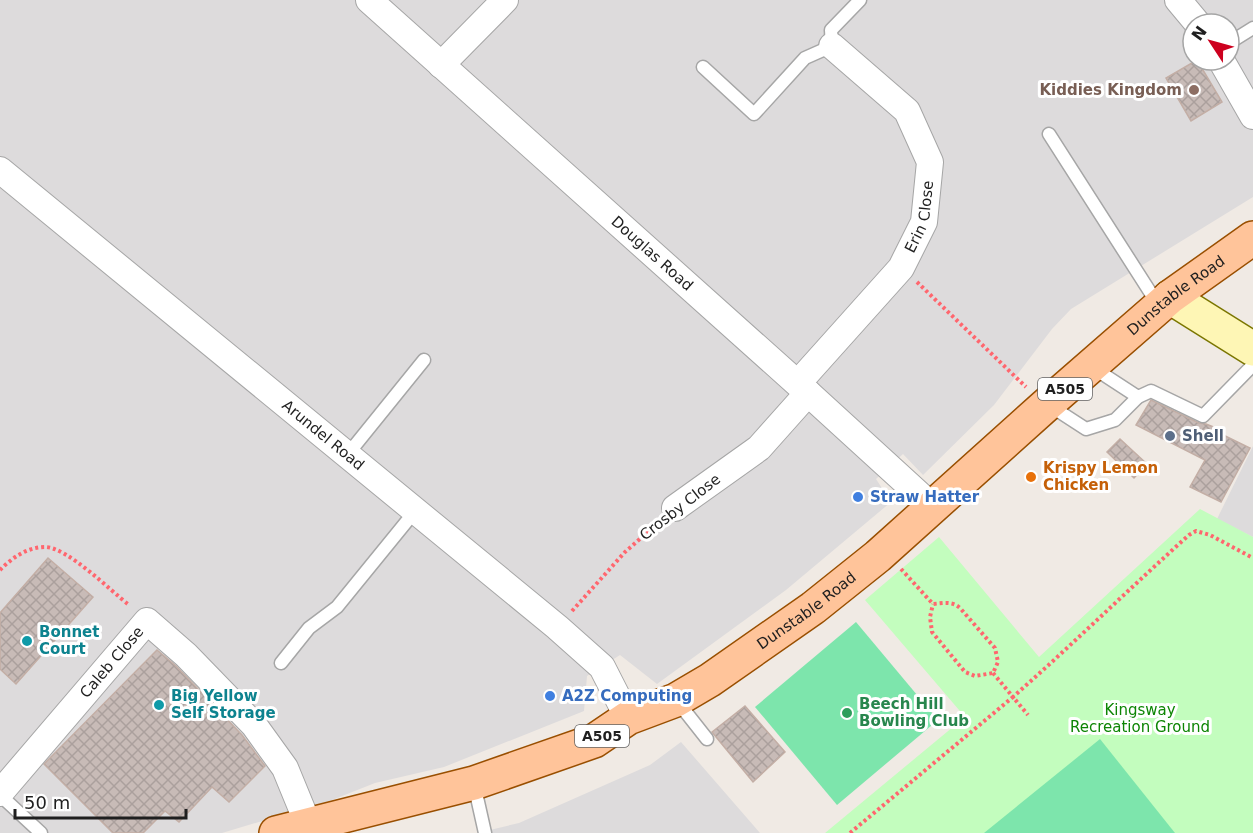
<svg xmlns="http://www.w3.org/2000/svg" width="1253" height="833" font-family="'DejaVu Sans',sans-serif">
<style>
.residential{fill:#dddbdc;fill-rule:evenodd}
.park{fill:#c3fdbe}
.pitch{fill:#7de5ac}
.building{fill:url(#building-cross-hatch);stroke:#c3aea5;stroke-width:1.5}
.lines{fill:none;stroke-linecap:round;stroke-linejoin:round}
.lane-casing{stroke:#a6a6a6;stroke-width:15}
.street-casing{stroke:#a6a6a6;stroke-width:28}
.secondary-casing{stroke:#7b7600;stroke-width:36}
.primary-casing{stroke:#994f00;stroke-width:36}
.path{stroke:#ff666e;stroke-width:4;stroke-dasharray:3 3;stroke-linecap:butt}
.lane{stroke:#fff;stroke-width:12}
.street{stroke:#fff;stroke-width:26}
.secondary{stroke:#fef6b5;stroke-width:33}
.primary{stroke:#ffc49a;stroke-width:33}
.education-dot{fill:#8d6e63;stroke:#fff;stroke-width:2}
.service-dot{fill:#5c6f8a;stroke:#fff;stroke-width:2}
.food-dot{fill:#e8710a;stroke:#fff;stroke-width:2}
.shop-dot{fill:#3f7fe0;stroke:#fff;stroke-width:2}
.culture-dot{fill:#0f9aa8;stroke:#fff;stroke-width:2}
.leisure-dot{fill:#2e9e5b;stroke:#fff;stroke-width:2}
.labels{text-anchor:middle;stroke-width:6;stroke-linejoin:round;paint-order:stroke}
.shield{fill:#fff;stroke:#626262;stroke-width:1.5}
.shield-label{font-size:14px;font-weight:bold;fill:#1f1f1f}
.education-label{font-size:15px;font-weight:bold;fill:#785e54;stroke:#fff;text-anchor:end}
.street-label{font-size:15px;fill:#1f1f1f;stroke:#fff}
.service-label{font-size:15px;font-weight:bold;fill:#4e5e75;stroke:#fff;text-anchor:start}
.food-label{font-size:15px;font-weight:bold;fill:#c56008;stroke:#fff;text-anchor:start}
.shop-label{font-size:15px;font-weight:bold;fill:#366cbe;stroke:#fff;text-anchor:start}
.culture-label{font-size:15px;font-weight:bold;fill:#0d838f;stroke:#fff;text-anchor:start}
.leisure-label{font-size:15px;font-weight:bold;fill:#27864d;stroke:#fff;text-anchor:start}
.park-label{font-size:15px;fill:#0d8504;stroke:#fff}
</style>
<defs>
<pattern id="building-cross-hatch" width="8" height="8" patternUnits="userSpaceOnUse" patternTransform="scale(1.5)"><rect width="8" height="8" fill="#c8bbb7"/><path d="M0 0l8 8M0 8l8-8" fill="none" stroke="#aba09d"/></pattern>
</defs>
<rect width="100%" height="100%" fill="#f0eae4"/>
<g class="residential">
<path d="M0,0h1253v197l-182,112 -19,20 -58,76 -71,70 -20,-21 -27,25 15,23 -105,88 -129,94 -37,-29 -33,21 -3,35 -140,56 -69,16 -43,17 -110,33h-222zM1193,24h36v36h-36z"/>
<path d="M1253,446v91l-36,-18z"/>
<path d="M681,742l79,91h-283l42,-10 131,-58z"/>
</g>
<path class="park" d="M1200,509l53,28v296h-428l140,-116 -100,-117 74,-63 100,120z"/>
<g class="pitch">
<path d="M856,622l82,98 -101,85 -82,-98z"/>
<path d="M1100,739l75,94h-191z"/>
</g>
<g class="building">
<path d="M1197,60l25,42 -31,19 -25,-43z"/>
<path d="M1151,400l48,23 7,1 10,4 -1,3 35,17 -29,54 -31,-15 15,-27 -69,-35z"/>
<path d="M1120,439l27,25 -13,14 -27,-26z"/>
<path d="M48,558l45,39 -77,87 -16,-15v-56z"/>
<path d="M157,650l19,16 66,69 23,31 -36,36 -17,-15 -33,35 -14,-11 -22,22h-30l-69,-69z"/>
<path d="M745,706l40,46 -32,30 -41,-50z"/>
</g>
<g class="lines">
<g class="lane-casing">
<g id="lane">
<path d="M1229,43l24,-15"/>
<path d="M703,67l51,47 51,-56 27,-12 -1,-16 29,-30"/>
<path d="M1049,134l110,172"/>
<path d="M1092,367l46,30 13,-6 52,25 50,-51"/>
<path d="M1049,405l37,24 29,-9 23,-23"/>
<path d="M348,454l76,-94"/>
<path d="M281,663l28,-35 28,-21 79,-97"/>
<path d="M677,701l30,38"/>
<path d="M474,784l11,49"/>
<path d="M0,795l41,38"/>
</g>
</g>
<g class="street-casing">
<g id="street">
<path id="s1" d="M369,0l439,393 126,115"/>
<path d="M1178,0l20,24"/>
<path d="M1221,60l32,56"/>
<path d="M441,65l64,-65"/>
<path id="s2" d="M0,170l557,457 45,40 26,51"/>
<path id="s3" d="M798,383l103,-115 23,-46 6,-60 -23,-51 -75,-65"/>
<path d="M675,508l84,-60 49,-55"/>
<path id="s4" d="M0,793l147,-172 39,34 68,70 31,43 23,56"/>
</g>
</g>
<g class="secondary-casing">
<path id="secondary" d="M1170,297l83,52"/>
</g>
<g class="primary-casing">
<g id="primary">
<path id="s5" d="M276,833l198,-50 120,-42 34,-23 48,-18 34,-20 103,-72 65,-52 167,-150 125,-109 83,-59"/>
</g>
</g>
<g class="path">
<path d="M917,282l109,105"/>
<path d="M901,569l32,35c11,-1 19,-3 27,4l35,40 3,14 -5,11 -18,3 -10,-4 -33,-40 -2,-15 3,-13"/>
<path d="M0,570c12,-12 27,-23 45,-23 22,0 66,44 84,58"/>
<path d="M572,611l53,-59 34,-30"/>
<path d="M993,673l20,24c60,-53 117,-109 176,-162l7,-4 14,4 43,23"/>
<path d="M850,833l163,-136 15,18"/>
</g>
<use href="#lane" class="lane"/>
<use href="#street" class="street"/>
<use href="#secondary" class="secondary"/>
<use href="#primary" class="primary"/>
</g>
<circle class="education-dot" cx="1194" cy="90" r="6"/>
<circle class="service-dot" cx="1170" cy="436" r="6"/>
<circle class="food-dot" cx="1031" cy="477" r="6"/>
<g class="shop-dot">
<circle cx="858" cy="497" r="6"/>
<circle cx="550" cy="696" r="6"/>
</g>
<g class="culture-dot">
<circle cx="27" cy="641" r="6"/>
<circle cx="159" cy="705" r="6"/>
</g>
<circle class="leisure-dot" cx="847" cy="713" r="6"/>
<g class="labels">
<g class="shield">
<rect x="1038" y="378" width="54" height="22" rx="4.5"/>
<rect x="575" y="725" width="54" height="22" rx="4.5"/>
</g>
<g class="shield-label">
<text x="1065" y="394">A505</text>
<text x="602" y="741">A505</text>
</g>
<g class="education-label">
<text x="1182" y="95">Kiddies Kingdom</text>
</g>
<g class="street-label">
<text dy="5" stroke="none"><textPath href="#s3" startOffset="210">Erin Close</textPath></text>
<text dy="5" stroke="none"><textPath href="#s1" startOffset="380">Douglas Road</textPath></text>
<text dy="5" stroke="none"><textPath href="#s5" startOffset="1068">Dunstable Road</textPath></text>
<text dy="5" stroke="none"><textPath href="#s2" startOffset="418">Arundel Road</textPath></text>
<text transform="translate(680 507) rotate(-38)" y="5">Crosby Close</text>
<text dy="5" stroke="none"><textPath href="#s5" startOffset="582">Dunstable Road</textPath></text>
<text dy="5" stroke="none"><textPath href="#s4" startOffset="172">Caleb Close</textPath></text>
</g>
<g class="service-label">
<text x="1182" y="441">Shell</text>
</g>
<g class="food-label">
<text x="1043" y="473">Krispy Lemon<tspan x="1043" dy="17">Chicken</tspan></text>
</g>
<g class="shop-label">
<text x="870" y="502">Straw Hatter</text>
<text x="562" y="701">A2Z Computing</text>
</g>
<g class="culture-label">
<text x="39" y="637">Bonnet<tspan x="39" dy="17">Court</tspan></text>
<text x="171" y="701">Big Yellow<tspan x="171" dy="17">Self Storage</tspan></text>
</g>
<g class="leisure-label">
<text x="859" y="709">Beech Hill<tspan x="859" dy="17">Bowling Club</tspan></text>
</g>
<g class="park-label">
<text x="1140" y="715">Kingsway<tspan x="1140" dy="17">Recreation Ground</tspan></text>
</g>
</g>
<g transform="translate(1211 42) rotate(306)"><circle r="28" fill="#ffffff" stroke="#a5a5a5" stroke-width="1.5"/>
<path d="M0-4.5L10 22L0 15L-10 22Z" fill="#cd001f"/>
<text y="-9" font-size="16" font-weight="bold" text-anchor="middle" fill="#1f1f1f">N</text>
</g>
<path d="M15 809v9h171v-9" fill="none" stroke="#1f1f1f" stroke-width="3"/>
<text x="24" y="809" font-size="18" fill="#1f1f1f" stroke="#ffffff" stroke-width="4.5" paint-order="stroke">50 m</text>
</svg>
